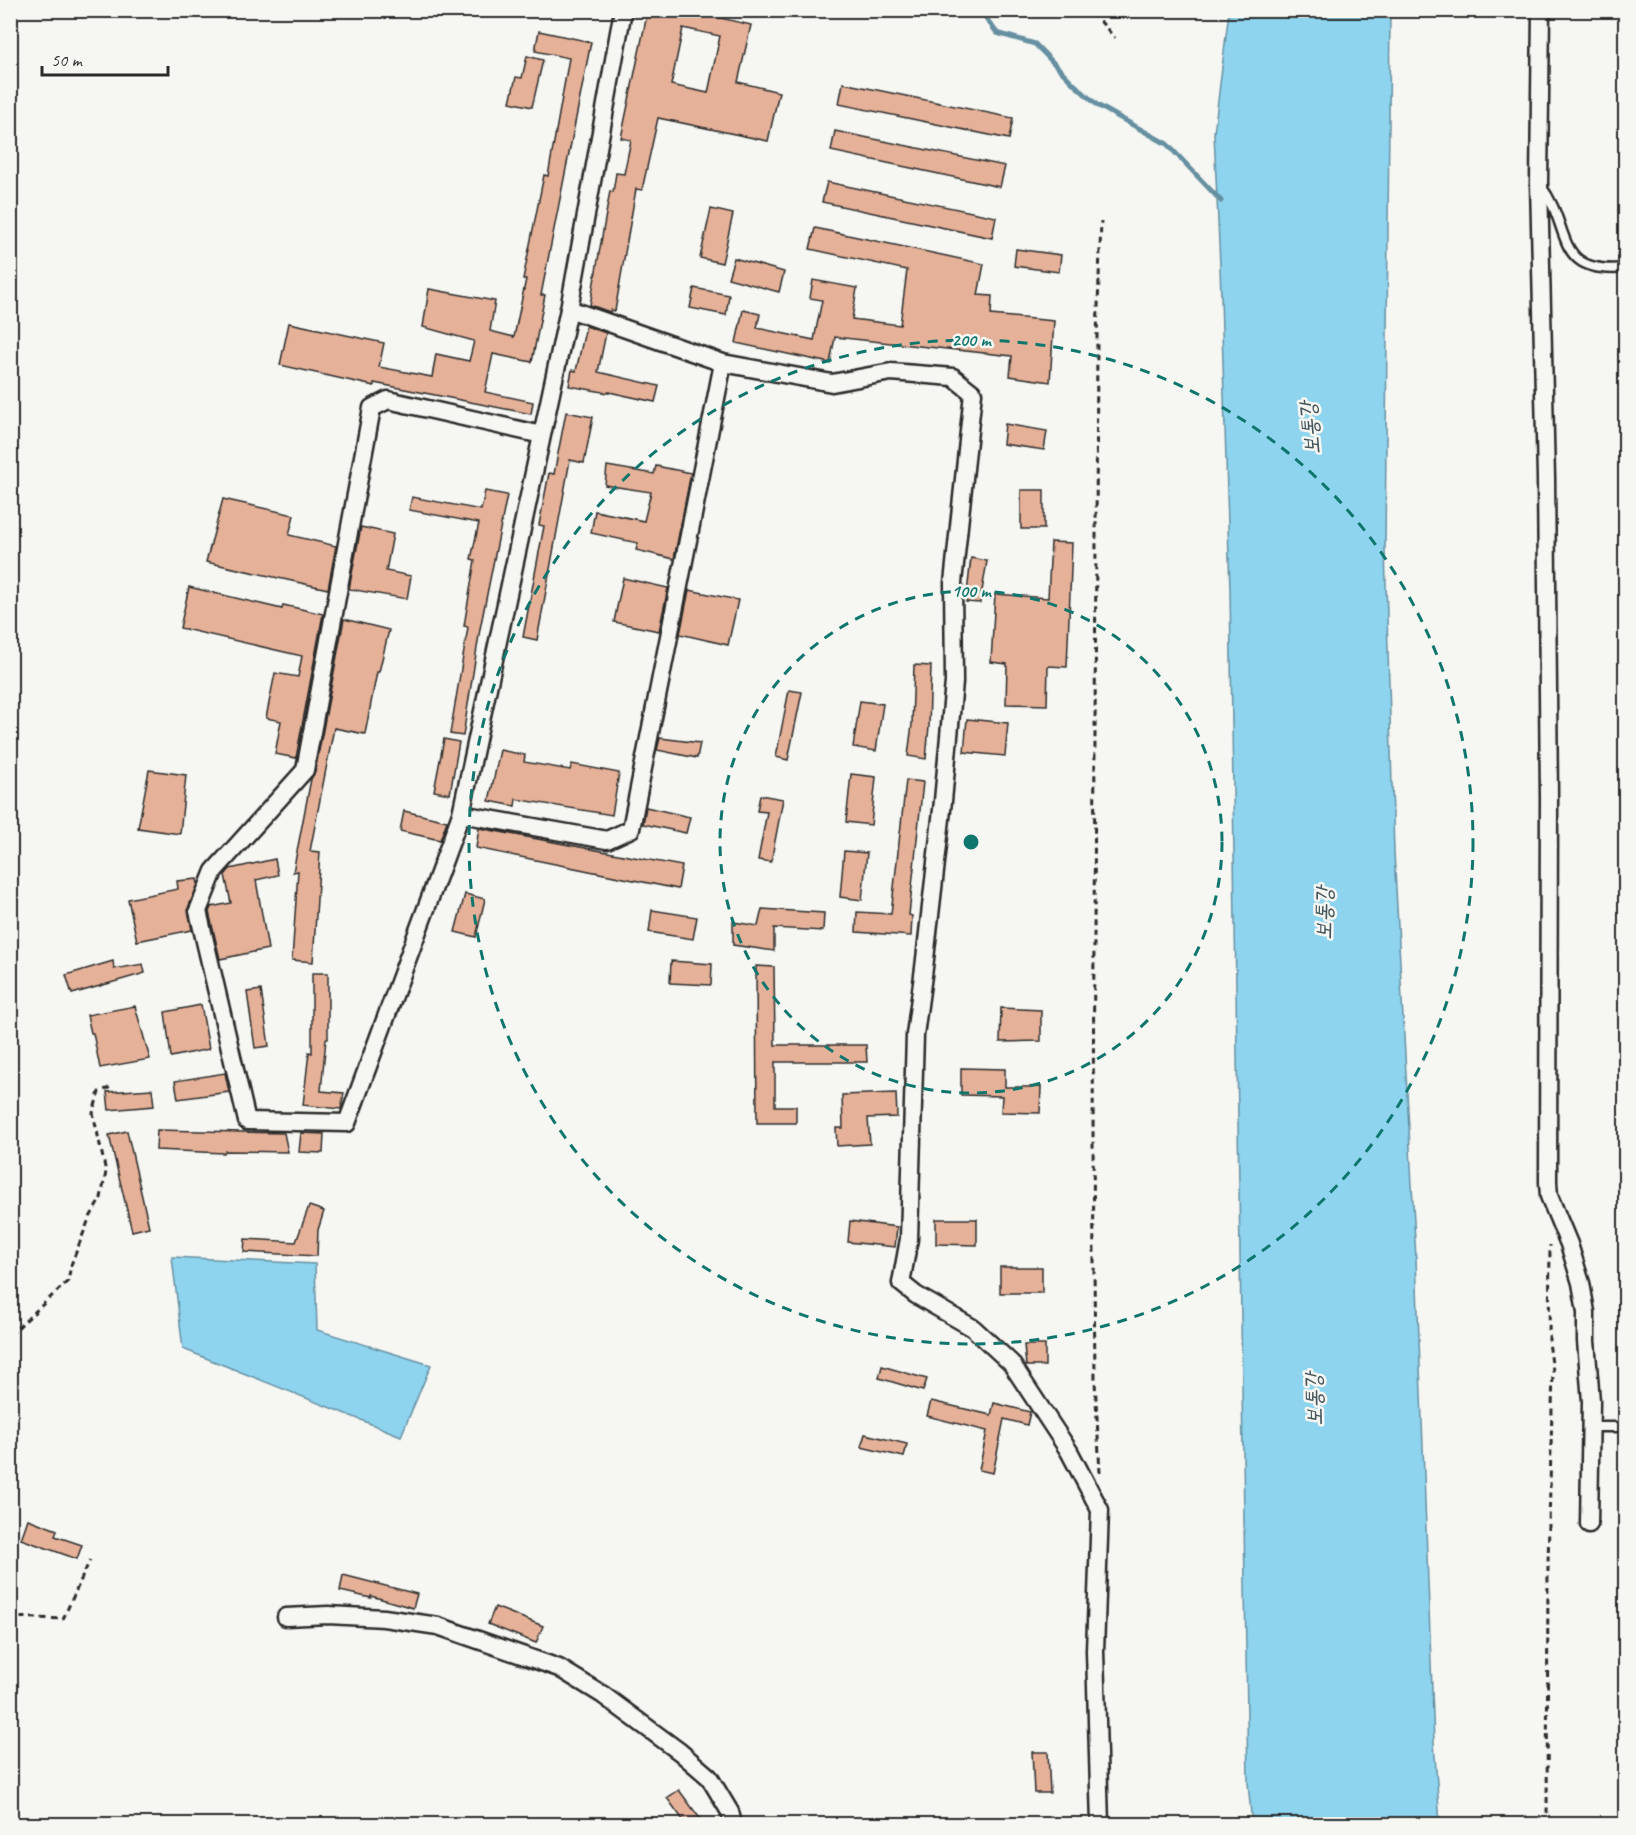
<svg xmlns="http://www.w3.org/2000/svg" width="1636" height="1835" font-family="Caveat,'Poor Story',sans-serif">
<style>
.water{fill:#8ed4ef;stroke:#6690a1;stroke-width:1.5}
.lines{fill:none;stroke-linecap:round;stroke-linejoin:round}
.stream{stroke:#6690a1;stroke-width:5}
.building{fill:#e5b198;stroke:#2b2b2b;stroke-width:1.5;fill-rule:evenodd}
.lane-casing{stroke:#2b2b2b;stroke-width:13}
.street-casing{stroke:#2b2b2b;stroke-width:21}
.path{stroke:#2b2b2b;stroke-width:3;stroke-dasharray:6 4.5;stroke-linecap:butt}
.lane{stroke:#f6f6f2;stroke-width:8}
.street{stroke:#f6f6f2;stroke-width:16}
.ring{fill:none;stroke:#0f766e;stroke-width:3;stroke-dasharray:10 8}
.labels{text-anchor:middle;stroke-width:5;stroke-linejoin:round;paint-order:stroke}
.water-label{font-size:22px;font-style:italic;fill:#44555c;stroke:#f6f6f2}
.centre{fill:#0f766e;stroke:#f6f6f2;stroke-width:3}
.ring-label{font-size:18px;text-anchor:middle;font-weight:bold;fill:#0f766e;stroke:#f6f6f2;stroke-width:5;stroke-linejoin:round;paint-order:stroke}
</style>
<rect width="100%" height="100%" fill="#f6f6f2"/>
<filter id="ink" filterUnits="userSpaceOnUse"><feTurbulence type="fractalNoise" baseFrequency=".0167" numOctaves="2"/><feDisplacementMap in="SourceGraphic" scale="12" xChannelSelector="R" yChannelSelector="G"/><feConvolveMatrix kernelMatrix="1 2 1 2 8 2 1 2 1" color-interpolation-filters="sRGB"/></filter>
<g filter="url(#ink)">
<g class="water">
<path d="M1229,11h161l-5,538 9,303 22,407 18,484 6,81h-188l-4,-41 -18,-1193 -10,-325 -6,-132z"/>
<path d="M172,1257l143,7 2,66 114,35 -30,71 -218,-87z"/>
</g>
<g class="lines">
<path class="stream" d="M980,10l17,23 38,11 38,39 24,22 70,39 54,57"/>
</g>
<g class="building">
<path d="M648,10h38l65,15 -13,57 41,10 -11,49 -110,-23 -16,72 -6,-1 -21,122 -4,-1 -1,2 -20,-7 20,-114 3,1 3,-19 8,1 7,-34 -10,-2zM683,28l37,8 -12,57 -37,-8z"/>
<path d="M539,31l52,11 -50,253h4l-13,67 -39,-8 -8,38 48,10 -2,12 -157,-31v3l-94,-21 9,-42 95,20 -5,24 53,10 4,-23 33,7 5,-20 -51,-14 6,-38 66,12 -5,30 24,6 12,-58h-3l21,-104 4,1 21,-118 -34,-7z"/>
<path d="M527,56l16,4 -11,47 -22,-5 6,-25 6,1z"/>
<path d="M843,83l170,35 -4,21 -170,-35z"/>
<path d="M835,131l170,35 -5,21 -169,-36z"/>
<path d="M827,182l169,35 -4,21 -170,-36z"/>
<path d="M711,209l22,5 -11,49 -22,-5z"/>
<path d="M815,228l169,36 -6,31 14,1 -1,19 63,6 -4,61 -40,-6 2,-20 -177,-19 -5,26 -94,-20 7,-33 17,4 -3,14 57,12 8,-40 -12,-2 3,-18 44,8 -5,31 48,6 7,-55 -97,-21z"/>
<path d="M1016,249l45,6 -2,17 -45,-6z"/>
<path d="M734,258l50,14 -5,20 -51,-14z"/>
<path d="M694,288l35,7 -3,20 -36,-7z"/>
<path d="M586,326l20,7 -8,39 61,14 -4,16 -46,-10v1l-40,-7 3,-16 4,1z"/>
<path d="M566,412l27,5 -9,46 -14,-3 -33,180 -14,-3 21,-111 -5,-1 10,-52 5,1z"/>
<path d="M1005,424l42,7 -3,19 -41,-6z"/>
<path d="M607,466l47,8 2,-8 35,7 -17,86 -38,-9 2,-7 -47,-10 4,-22 49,10 7,-29 -46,-7z"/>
<rect x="1021" y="490" width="23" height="39"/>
<path d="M485,491l22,4 -27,134 -17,107 -13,-2 18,-107 -4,-1 11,-66 -4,-1 8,-36 -70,-13 3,-13 69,13z"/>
<path d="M223,499l71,16 -5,20 47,11 -8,43 -122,-27z"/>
<path d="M361,527l32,7 -7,37 25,5 -4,23 -58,-10z"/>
<path d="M1051,542l21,1 -5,124 -19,-1 -1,39 -41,-1 1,-40 -16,-2 4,-68 53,4z"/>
<path d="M971,558l16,3 -7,42 -14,-1z"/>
<path d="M623,578l45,10 -9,43 -45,-9z"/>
<path d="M189,587l93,22 1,-4 40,9 -27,144 -21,-4 6,-33 -15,-3 9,-45 23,4 4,-21 -122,-28z"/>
<path d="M689,590l49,10 -10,45 -48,-11z"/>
<path d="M344,619l45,11 -10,42h-2l-12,62 -31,-6 -24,123 10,1 -7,110 -21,-2 6,-89 -5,1 18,-93 4,-7z"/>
<path d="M914,665l17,1 -2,60 -3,33 -18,-3 4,-32z"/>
<path d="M789,690l13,2 -14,68 -12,-3z"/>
<path d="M860,701l23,3 -7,47 -23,-4z"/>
<path d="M967,719l41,4 -3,33 -41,-4z"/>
<path d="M660,738l40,5 -3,15 -40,-8z"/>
<path d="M444,739l15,3 -9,52 -16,-3z"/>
<path d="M500,750l25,5 -1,7 46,8 2,-6 47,9 -7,42 -96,-16 -1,7 -26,-5z"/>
<path d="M149,770l37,5 -6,59 -42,-6z"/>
<path d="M851,774l25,3 -5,48 -25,-3z"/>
<path d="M906,780l17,2 -14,133 3,1 -1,20 -55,-4 1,-20 34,2z"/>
<path d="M760,795l23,4 -12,63 -13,-2 9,-48 -10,-1z"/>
<path d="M646,807l44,10 -4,16 -43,-9z"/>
<path d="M404,811l43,10 -7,19 -40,-9z"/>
<path d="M479,828l203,38 -4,23 -202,-41z"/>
<path d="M844,851l23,2 -5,47 -22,-3z"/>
<path d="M275,859l3,16 -22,5 12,69 -48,10 -11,-47 2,-5 20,-4 -6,-28 5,-6z"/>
<path d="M197,879l1,5 -10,24 4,22 -55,11 -9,-42 50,-10 -1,-8z"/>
<path d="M465,894l20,5 -9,38 -21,-5z"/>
<path d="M762,909l62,4 -1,18 -49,-3v23l-41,-6v-23l25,4z"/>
<path d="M652,910l45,7 -4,22 -44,-7z"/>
<path d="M113,961l1,8 29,-5 2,9 -73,21 -6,-19z"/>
<path d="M671,961l41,3 -1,21 -41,-2z"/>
<path d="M756,966l18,1 1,78h91l1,17h-92v44h21v17h-39z"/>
<path d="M312,973h16v66h-2l-5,52 23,2 -3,16 -38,-4 6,-53 3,1z"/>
<path d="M261,990l8,56 -14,2 -8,-56z"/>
<path d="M201,1005l8,44 -38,8 -6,-45z"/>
<path d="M135,1006l15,53 -50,9 -7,-35h-2l-4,-18z"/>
<path d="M1001,1008l40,2v31l-41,1z"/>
<path d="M961,1068l44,1v18h36l-1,26 -39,-1 1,-16 -41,-1z"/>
<path d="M225,1073l4,19 -51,7 -3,-18z"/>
<path d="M152,1089l2,17 -45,4 -2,-18z"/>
<path d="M896,1093l1,24 -29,1 2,26 -33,2 -1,-18h7l-1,-33z"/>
<path d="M157,1130l127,3 4,19 -63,-1 -1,2 -68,-3z"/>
<path d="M127,1131l22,96 -17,4 -23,-96z"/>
<path d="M301,1133l23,1 -1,19 -24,-1z"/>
<path d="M309,1206l15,5 -6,19 -1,26 -73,-4 1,-13 51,3z"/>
<path d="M936,1219h41v26l-41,-1z"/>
<path d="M850,1221l47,6 -2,20 -47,-5z"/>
<rect x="1000" y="1267" width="42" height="26"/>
<path d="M1024,1345h21v21h-19z"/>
<path d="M882,1366l45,13 -4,12 -44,-13z"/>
<path d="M931,1401l60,14 3,-12 36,9 -3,13 -23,-6 -11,54 -14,-3 8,-39 -60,-15z"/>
<path d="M865,1434l42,10 -3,13 -43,-10z"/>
<path d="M28,1519l29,11 -2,6 27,9 -5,14 -56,-20z"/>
<path d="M343,1575l74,19 -4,14 -42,-12v2l-31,-7z"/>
<path d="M495,1607l48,19 -7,17 -48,-19z"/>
<path d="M1032,1752h16l2,41h-16z"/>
<path d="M679,1790l25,34h-18l-19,-26z"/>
</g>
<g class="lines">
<g class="lane-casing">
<g id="lane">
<path d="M1541,186c32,42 11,89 85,82"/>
<path d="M1591,1427h35"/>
</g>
</g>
<g class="street-casing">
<g id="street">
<path d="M1541,10l-2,173 7,295 3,320 -1,384 1,14 20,48 12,39 5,29v29l5,60 -2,123"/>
<path d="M569,309l154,54 109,20 59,-11 62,5 20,16 -20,190 1,99 -11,119 -19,167 -9,67 -6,204 -8,44 15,12 57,33 38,35 58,88 31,59 -5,141 5,173"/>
<path d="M542,435l-154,-35 -16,8 -67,362 -91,101 -16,40 49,210 100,2 114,-309 108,-505 54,-299"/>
<path d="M461,814l146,26 24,-11 92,-466"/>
<path d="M286,1617l42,-2 56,3 54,8 121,42 44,27 77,57 29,25 21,35 3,12"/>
</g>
</g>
<g class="path">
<path d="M1099,10l2,12 14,16"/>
<path d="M10,1335l58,-54 3,-16 18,-46 12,-21 5,-26 -13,-59 6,-21 15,-6"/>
<path d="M1100,1473l-5,-92 -2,-241 4,-805 4,-114"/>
<path d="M10,1617l53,2 27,-59"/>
<path d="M1547,1824l1,-261 5,-192 -4,-29 1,-97"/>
</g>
<use href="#lane" class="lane"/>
<use href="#street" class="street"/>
</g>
</g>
<g class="ring">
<circle cx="971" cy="842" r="251"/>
<circle cx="971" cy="842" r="502"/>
</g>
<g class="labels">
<g class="water-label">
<text transform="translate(1309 428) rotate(-95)" y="8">보통강</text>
<text transform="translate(1323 913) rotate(-89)" y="8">보통강</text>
<text transform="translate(1313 1399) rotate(-91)" y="8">보통강</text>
</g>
</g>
<circle cx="971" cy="842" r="9" class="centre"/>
<g class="ring-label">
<text x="971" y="346">200 m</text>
<text x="971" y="597">100 m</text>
</g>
<rect width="1636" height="1835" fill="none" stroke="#f6f6f2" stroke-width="36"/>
<rect x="18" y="18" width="1600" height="1799" fill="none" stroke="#2b2b2b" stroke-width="2" filter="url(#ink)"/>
<path d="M42 66v9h126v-9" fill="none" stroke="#2b2b2b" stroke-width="3"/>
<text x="51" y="66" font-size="18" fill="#2b2b2b" stroke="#f6f6f2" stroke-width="4.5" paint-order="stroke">50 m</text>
</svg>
